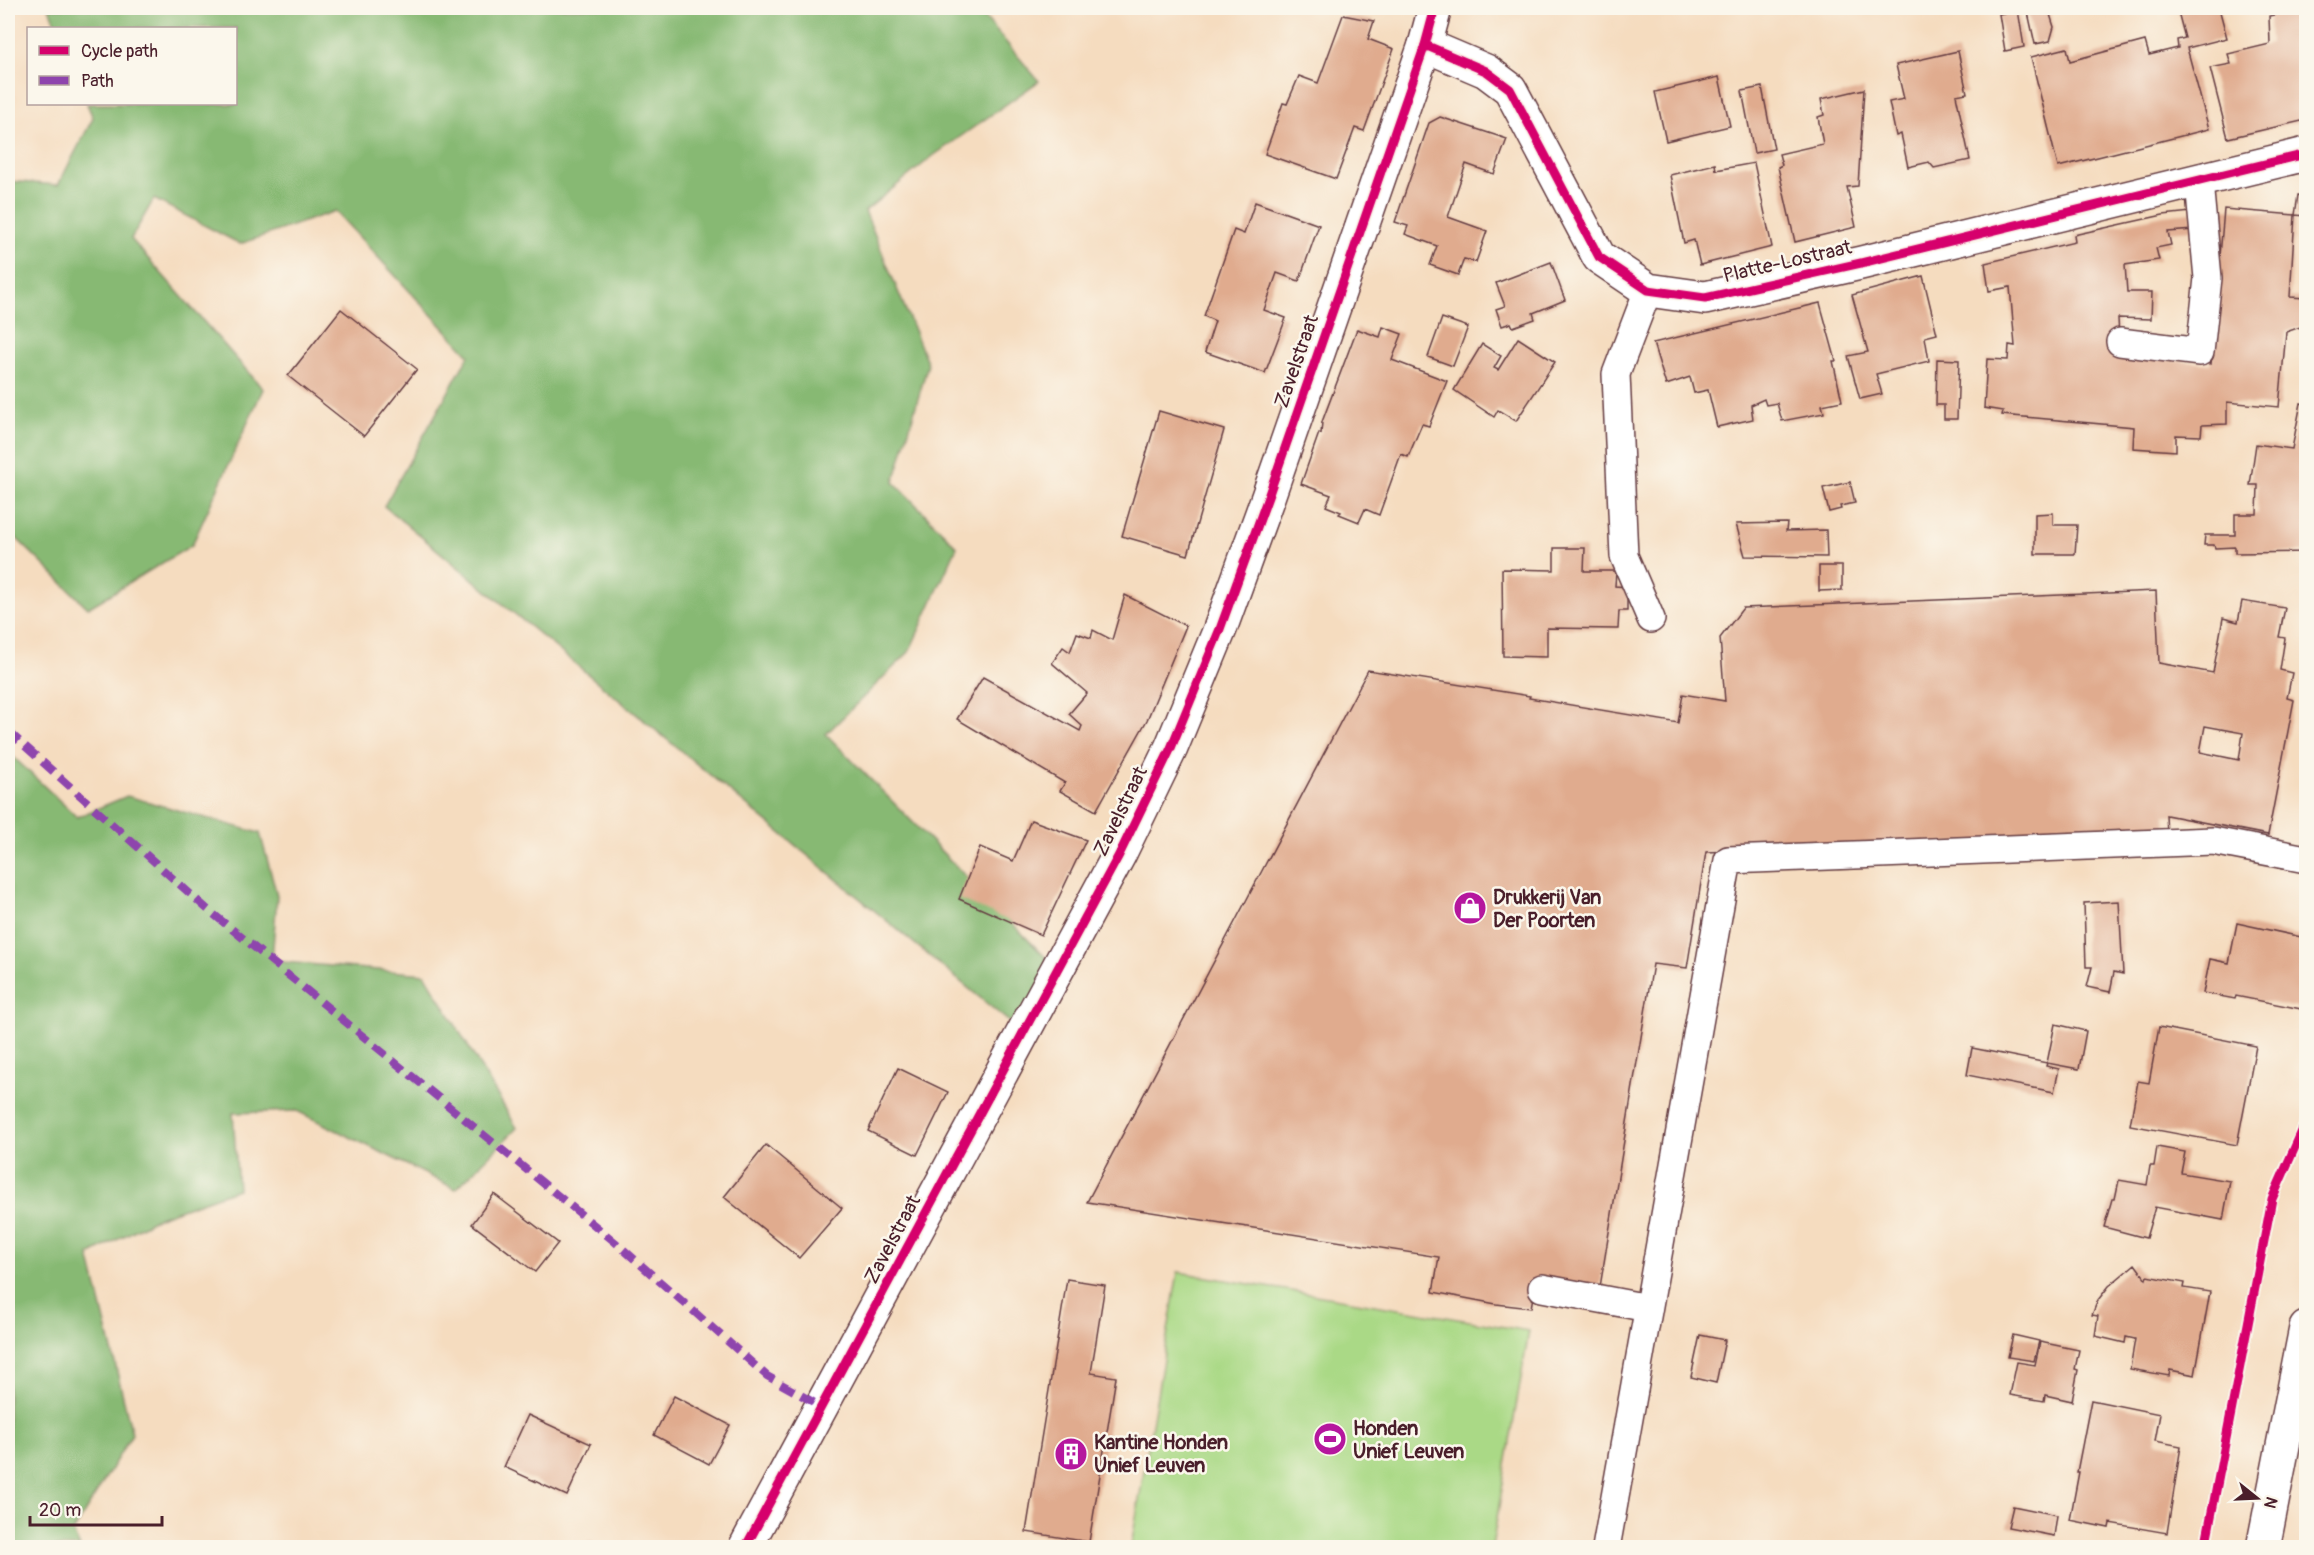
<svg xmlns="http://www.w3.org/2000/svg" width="2314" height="1555" font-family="Pangolin,sans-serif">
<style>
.green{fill:#aad986;stroke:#7a7c58;stroke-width:1.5}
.forest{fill:#87b973;stroke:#686c4f;stroke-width:1.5}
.building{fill:#e0ab8e;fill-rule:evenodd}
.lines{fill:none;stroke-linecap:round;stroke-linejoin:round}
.lane-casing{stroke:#643b41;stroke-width:30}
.street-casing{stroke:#643b41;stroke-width:36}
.primary-casing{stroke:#643b41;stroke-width:36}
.lane{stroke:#fff;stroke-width:27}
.street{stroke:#fff;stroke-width:33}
.primary{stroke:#fff;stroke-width:33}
.quiet{stroke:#8e44ad;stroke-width:8;stroke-dasharray:15 8;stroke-linecap:butt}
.cycleway-casing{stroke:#fbf7ec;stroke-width:13}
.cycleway{stroke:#d6006c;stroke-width:9}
.labels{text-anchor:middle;stroke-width:5;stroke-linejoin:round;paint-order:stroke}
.street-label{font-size:20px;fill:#4a1f2b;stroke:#fbf7ec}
.poi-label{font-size:20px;font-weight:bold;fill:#4a1f2b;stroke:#fbf7ec;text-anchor:start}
</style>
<rect width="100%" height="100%" fill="#fbf7ec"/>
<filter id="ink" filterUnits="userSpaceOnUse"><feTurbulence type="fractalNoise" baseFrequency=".0167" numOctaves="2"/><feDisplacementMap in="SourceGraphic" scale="12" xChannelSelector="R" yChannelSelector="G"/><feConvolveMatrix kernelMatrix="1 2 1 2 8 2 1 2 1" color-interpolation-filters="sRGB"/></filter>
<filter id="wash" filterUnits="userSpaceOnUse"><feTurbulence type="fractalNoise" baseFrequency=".008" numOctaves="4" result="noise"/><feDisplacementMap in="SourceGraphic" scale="24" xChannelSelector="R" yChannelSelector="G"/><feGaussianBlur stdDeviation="1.35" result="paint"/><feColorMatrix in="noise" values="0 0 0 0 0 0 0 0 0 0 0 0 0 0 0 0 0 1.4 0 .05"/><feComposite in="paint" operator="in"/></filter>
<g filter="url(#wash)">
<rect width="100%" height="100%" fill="#f5dcbf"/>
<path class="green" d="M1178,1272l351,59 -37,216h-361z"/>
<g class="forest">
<path d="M49,8h928l62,73 -106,75 -68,55 63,153 -34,118 63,65 -48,105 -83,82 231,235 -33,65 -640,-528 85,-151 -134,-144 -95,33 -86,-45 -23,40 132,150 -71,156 -104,63 -80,-78v-349l50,4 35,-67 -6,-14h149v-76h-179z"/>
<path d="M8,752l69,65 50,-21 133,37 17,62 -5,66 153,13 92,154 -61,61 -159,-78 -64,2 5,76 -79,28 -70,38 43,179 -59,98 7,15h-72z"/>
</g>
<g id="blocks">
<g class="building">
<path d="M2027,8h15l2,5 5,-2 5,16 -4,14 -15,3z"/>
<path d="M2177,8h42l8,30 -40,10 22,81 -151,38 -27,-110 36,-9 3,13 75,-20 4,14 29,-7 -1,-8 8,-2z"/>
<path d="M2306,8v112l-78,18 -18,-70 21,-4 -3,-10 42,-10 -1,-28z"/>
<path d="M2018,10l6,37 -19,4 -6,-37z"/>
<path d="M1343,15l31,6 -6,18 26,10 -30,82 -9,-3 -19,51 -71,-25 18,-51 4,1 12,-28 19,7z"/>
<path d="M1958,51l9,42 -11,2 14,65 -36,8 -5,-6 -21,5 -7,-33 -5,2 -7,-34 15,-3 -8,-34z"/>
<path d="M1719,77l11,49 -64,15 -11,-49z"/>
<path d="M1762,87l12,62 -20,4 -12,-62z"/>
<path d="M1864,89l-6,97 -11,1 9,40 -61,15 -17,-75 4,-2 -3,-11 44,-10 -5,-27 6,-2 -3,-16z"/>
<path d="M1440,117l67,22 -13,35 -28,-10 -18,53 39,14 -11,31 -12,-3 -6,16 -28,-10 7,-19 -32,-12 3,-8 -13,-4 34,-99z"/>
<path d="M1754,163l18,84 -72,18 -6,-25 -10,3 -14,-68 45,-11 1,6z"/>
<path d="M2298,195l8,1v20l-11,-1 -5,82 16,1v27l-20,7 -7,75 -52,-5v22l-25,1 -1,11 -25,-1v16l-43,-3 1,-21 -132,-12 1,-4 -19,-3 3,-49 21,1 1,-15 6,1 -5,-59 -21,4 -4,-28 90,-21 -1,-7 4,-1 85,-19 28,-3 3,18 -26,2 3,13 -15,3 3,12 -34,5 2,27h25l-1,27 -33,-1 2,38 91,8 13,-155 71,6z"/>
<path d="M1255,202l64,23 -20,56 -22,-8 -13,37 22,8 -21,55 -60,-21 10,-31 -11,-5 30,-86 10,4z"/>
<path d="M1551,262l14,38 -32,13 2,6 -22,8 -2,-4 -9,3 -6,-17 9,-3 -9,-23z"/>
<path d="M1923,276l14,58 -12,3 4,24 -53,13 6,20 -22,5 -12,-43 20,-4 -16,-57z"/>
<path d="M1820,303l16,58h-3l9,40 -20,4 2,8 -42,8 -5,-18 -11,2 -2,-6 -13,6 2,14 -36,8 -9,-37 -14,3 -4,-16 -24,8 -13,-42z"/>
<path d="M341,309l76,60 -53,67 -76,-60z"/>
<path d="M1442,318l26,9 -15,39 -25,-9z"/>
<path d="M1383,327l19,7 -10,26 55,21 -18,45 -7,-2 -14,33 -7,-3 -22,61 -14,-6 -6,13 -20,-8 2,-2 -15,-6 5,-11 -30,-11 18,-51 2,1 1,-12 35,-93 23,8z"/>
<path d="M1518,338l37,24 -39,59 -18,-11 -4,7 -40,-27 28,-46 19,12 -7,12 4,2z"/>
<path d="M1937,359l22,1 -2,59h-13v-14h-8z"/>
<path d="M2301,403l5,1v148l-71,1v-6l-20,1 -1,-3h-10l1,-10h30v-21h22l1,-29h-8l6,-41 36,5z"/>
<path d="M1159,411l65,19 -36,125 -66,-19z"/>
<path d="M1850,482l5,21 -15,3 1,3 -12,3 -6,-24z"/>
<path d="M2053,513v12h24l-2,29h-40v-40z"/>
<path d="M1787,523l-1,8 40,-1 1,27 -82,-1 -9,-32z"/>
<path d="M1554,548h31l-1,23h32l-1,15 12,1v24h-8l-1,18 -71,-1v29l-44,-1 -1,-87 52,1z"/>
<path d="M1819,566h23v24l-23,1z"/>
<path d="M2156,591l3,72 54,10 10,-55 15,4 4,-21 43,7 -6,29 6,1 -5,32 12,3 -5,25 7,2 -26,135 -102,-20 1,19 -461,18 -19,116 -34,-4 -53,323 -64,-8 -5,29 -35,-4 -63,-12 6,-35 -352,-55 281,-532 162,26 -1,2 149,25 5,-29 42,7 -5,-63 23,-30zM2205,726l38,7 -4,27 -39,-8z"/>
<path d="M1125,595l61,31 -39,94 -51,91 -36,-20 5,-8 -108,-64 26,-42 97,54 2,-5 -13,-12 18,-21 -35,-30 11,-16 7,5 7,-19 14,5 2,-8 19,10z"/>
<path d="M1031,820l55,20 -45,95 -82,-36 21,-52 33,14z"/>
<path d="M2119,901l4,73 -9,-2 -4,20 -23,-5 5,-20h-6l-2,-64z"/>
<path d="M2237,923l69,15v72l-70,-14 -1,3 -32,-6 7,-34 19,4z"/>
<path d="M2055,1024l31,7 -7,38 -32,-6z"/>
<path d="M2159,1027l97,19 -19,99 -107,-20 8,-44 11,2z"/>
<path d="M1972,1048l75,15 -1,3 13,3 -5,23 -87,-17z"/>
<path d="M898,1068l50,24 -31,63 -49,-24z"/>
<path d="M766,1145l76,63 -43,50 -75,-61z"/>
<path d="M2157,1147l28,5 -4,21 49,8 -7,39 -68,-13 -9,31 -42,-11 8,-28h3l4,-19 28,5 3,-19h4z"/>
<path d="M494,1194l64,49 -23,29 -63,-48z"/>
<path d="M2135,1264l11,15 1,-3 38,7 -1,5 26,4 -15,83 -25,-5 -1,6 -39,-7 5,-30 -9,-2 -1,6 -30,-7 3,-20 -6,-1 6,-15 11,-14z"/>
<path d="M1067,1279l38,6 -14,88 25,4 -27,165 -63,-10z"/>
<path d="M1700,1335l25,5 -9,43 -25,-6z"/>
<path d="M2013,1335l26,6 -5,20 -26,-4z"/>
<path d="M2040,1342l39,8 -4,19 3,1 -6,31 -27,-6 -1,6 -34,-6 7,-33 18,3z"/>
<path d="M674,1396l56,29 -21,39 -55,-29z"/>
<path d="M2091,1400l69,14 -5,27 26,5 -14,87 -57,-10 -1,5 -39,-8 9,-48h-2z"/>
<path d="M528,1415l63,29 -24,52 -63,-29z"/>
<path d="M2013,1506l44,9 -3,21 -46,-9z"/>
<path d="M589,1540l13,8h-17z"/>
</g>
</g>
</g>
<g filter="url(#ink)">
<use href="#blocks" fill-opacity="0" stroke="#643b41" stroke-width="1.5"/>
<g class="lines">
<g class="lane-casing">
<g id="lane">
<path d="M1648,290l-32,84 8,182 27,63"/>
<path d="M2120,342l80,10 8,-74 -9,-96"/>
<path d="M1542,1288l106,20"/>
<path d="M1606,1548l122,-688 485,-19 93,18"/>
</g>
</g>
<g class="street-casing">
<g id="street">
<path d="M1425,45l61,26 24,18 89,168 49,33 57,8 156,-35 445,-109"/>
<path d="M745,1548l374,-693 52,-107 49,-119 48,-132 157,-452 10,-37"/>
</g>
</g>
<g class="primary-casing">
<path id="primary" d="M2263,1548l43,-220"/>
</g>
<use href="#lane" class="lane"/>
<use href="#street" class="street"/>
<use href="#primary" class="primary"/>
<path class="quiet" d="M8,731l198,177 409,334 152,134 55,31"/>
<g class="cycleway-casing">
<g id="cycleway">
<path d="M1425,45l61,26 24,18 89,168 49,33 57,8 156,-35 445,-109"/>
<path d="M745,1548l374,-693 52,-107 49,-119 48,-132 157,-452 10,-37"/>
<path d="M2205,1548l67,-349 34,-77"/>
</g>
</g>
<use href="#cycleway" class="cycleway"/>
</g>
</g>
<defs>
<g id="shop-disc" transform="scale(1.725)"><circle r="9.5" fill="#b5179e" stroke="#fbf7ec"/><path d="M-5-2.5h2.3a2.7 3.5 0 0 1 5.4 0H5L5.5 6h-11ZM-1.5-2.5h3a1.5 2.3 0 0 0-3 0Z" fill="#fff"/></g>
<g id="stadium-disc" transform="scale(1.725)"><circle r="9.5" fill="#b5179e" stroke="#fbf7ec"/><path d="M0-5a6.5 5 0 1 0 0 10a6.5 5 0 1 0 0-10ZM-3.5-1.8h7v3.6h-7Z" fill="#fff"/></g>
<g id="building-disc" transform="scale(1.725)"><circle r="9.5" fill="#b5179e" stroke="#fbf7ec"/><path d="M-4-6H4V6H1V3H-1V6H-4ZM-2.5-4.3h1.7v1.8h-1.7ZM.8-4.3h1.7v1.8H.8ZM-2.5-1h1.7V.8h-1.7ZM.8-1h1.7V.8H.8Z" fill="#fff"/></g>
</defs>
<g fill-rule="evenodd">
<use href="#shop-disc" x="1470" y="908"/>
<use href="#stadium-disc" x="1330" y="1439"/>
<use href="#building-disc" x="1071" y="1454"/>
</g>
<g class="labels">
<g class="street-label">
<text transform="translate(1787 261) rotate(-13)" y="7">Platte-Lostraat</text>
<text transform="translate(1296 361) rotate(-71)" y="7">Zavelstraat</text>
<text transform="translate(1120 811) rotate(-64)" y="7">Zavelstraat</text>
<text transform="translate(892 1239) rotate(-62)" y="7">Zavelstraat</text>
</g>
<g class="poi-label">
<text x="1493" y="904">Drukkerij Van<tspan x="1493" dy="23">Der Poorten</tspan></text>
<text x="1353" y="1435">Honden<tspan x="1353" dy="23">Unief Leuven</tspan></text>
<text x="1094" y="1449">Kantine Honden<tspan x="1094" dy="23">Unief Leuven</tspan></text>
</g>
</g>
<rect width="2314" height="1555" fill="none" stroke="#fbf7ec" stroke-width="30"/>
<rect x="27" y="27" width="210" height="78" fill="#fbf7ec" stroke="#b4a19f" stroke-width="1.5"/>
<rect x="39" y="46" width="30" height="9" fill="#d6006c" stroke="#b4a19f" stroke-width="1.5"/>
<text x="81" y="57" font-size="18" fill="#4a1f2b">Cycle path</text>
<rect x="39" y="76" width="30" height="9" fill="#8e44ad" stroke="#b4a19f" stroke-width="1.5"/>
<text x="81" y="87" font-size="18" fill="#4a1f2b">Path</text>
<g transform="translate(2257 1498) rotate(108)" stroke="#fbf7ec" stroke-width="4.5" paint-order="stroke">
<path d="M0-4.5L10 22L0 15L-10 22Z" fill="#4a1f2b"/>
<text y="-9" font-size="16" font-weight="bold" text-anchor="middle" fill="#4a1f2b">N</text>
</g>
<path d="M30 1516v9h132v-9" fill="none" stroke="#4a1f2b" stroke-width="3"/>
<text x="39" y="1516" font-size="18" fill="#4a1f2b" stroke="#fbf7ec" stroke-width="4.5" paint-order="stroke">20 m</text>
</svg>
